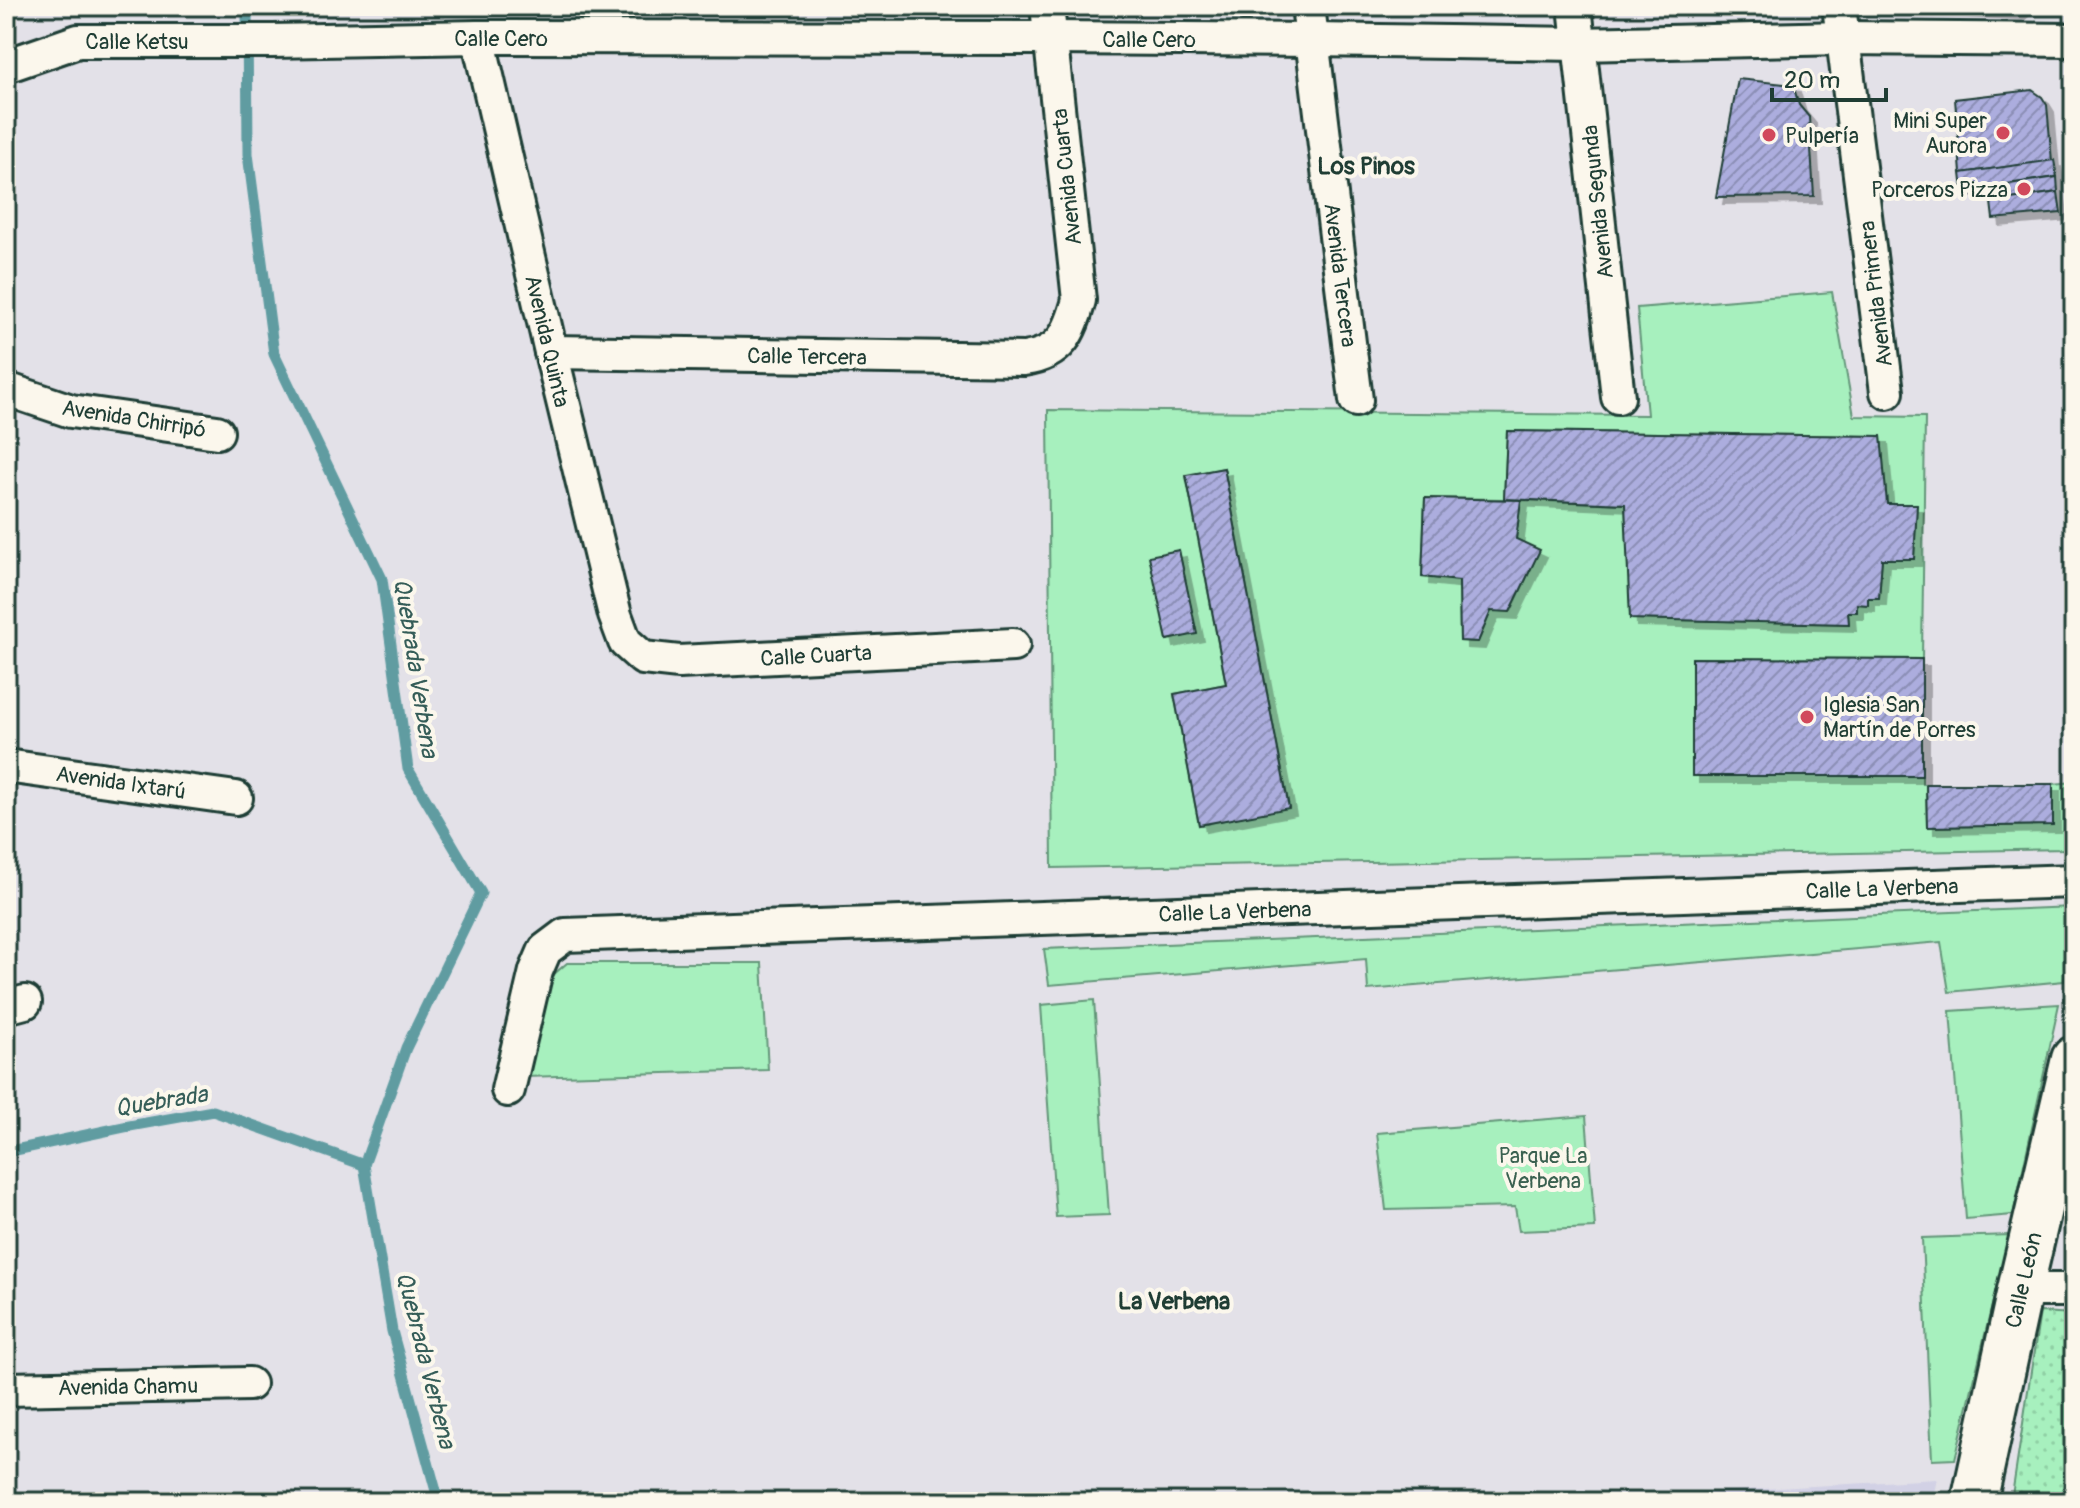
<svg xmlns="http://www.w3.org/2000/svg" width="2080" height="1508" font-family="Pangolin,sans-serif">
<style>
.built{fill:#d2d1e5}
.grass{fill:url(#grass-dots);stroke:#639679;stroke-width:2}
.green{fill:#a7f0be;stroke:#639679;stroke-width:2;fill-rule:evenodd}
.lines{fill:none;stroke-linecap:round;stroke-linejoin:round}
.stream{stroke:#609ca1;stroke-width:11}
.building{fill:url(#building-hatch);stroke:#1f3d34;stroke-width:2;filter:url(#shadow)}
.minor-casing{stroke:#1f3d34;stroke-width:38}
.secondary-casing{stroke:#1f3d34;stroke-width:50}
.minor{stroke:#fbf7ec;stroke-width:32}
.secondary{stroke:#fbf7ec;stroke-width:44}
.poi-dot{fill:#d1495b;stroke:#fbf7ec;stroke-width:3}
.labels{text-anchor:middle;stroke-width:8;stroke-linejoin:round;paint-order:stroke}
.street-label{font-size:22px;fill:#1f3d34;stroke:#fbf7ec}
.poi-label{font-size:22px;fill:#1f3d34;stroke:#fbf7ec;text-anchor:end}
.park-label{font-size:22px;fill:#3a6150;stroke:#fbf7ec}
.neighbourhood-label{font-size:24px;font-weight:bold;fill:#1f3d34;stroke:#fbf7ec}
.water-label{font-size:24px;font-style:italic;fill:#355d58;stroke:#fbf7ec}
</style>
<defs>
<pattern id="grass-dots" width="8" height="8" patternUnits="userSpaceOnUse" patternTransform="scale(2)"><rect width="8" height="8" fill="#a7f0be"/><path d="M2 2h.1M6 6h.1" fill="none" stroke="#8fcfa4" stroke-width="1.8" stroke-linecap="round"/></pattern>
<pattern id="building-hatch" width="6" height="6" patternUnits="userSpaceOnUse" patternTransform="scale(2)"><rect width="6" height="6" fill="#acadde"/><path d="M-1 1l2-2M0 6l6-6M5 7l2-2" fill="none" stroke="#8b8eb5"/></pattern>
<filter id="shadow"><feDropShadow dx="7" dy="7" stdDeviation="0" flood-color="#0004"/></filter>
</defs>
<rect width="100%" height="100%" fill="#e3e1e8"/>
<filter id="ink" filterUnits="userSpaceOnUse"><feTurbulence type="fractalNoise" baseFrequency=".0125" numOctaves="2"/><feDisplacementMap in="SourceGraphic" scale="16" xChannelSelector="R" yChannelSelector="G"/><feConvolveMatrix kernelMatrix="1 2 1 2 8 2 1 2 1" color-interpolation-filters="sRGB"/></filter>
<g filter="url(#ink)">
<path class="built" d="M1937,1479l-5,23h-401z"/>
<path class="grass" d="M2040,1312l34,2v188h-63z"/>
<g class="green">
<path d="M1832,292l22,124 71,1 -3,242 -230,-1v117l230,1v8h4l1,43 126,-2v-41l21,-2v32l-6,35 -1016,19 -4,-458 599,5 -10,-107zM1507,431l374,5 6,68h30l-3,55h-32l-3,39h-11v7l-11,-1 -1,8h-8l1,12 -218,-5 -6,-115 -104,-4 -5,39 23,12 -28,60h-20l-13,31 -18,-1 -1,-60 -37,-5 3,-78 79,1zM1224,468l65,339 -90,18 -25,-131 52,-10 -40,-208zM1179,550l17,83 -28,7h-1z"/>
<path d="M2074,907v21l-10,53 -115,11 -8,-50 -573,48 -2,-31 -317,26 -5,-36z"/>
<path d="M567,963h195l6,107 -244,7 19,-82 10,-20z"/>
<path d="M1094,1000l15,215 -53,2 -15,-212z"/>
<path d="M2059,1004l-46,211 -47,4 -16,-208z"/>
<path d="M1586,1116l9,112 -76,3 -4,-24 -129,3 -9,-77z"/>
<path d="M2009,1235l-54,224 -23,1 -10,-222z"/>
</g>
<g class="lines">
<g class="stream">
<path d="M247,6l1,148 26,200 108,225 26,190 73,124 -75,155 -42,117 28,166 47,171"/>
<path d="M6,1152l118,-25 89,-16 151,54"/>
</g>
</g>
<g class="building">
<path d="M1930,6h95l-7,6 -87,-3z"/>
<path d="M1738,79l55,6 6,20 10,12 5,79 -98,1z"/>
<path d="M2032,90l10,7 5,8 5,56 -91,12 -6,-74z"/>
<path d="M2054,160l3,17 -94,13 -2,-17z"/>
<path d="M2057,177l1,15 -67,10 -2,-15z"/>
<path d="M2058,192l3,21 -68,6 -2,-17z"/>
<path d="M1507,431l374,5 6,68h30l-3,55h-32l-3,39h-11v7l-11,-1v8h-9l1,12 -219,-5 -5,-115 -121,-5z"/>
<path d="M1224,468l65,340 -90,17 -25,-131 52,-10 -40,-209z"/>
<path d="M1425,498l96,2 -5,39 24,11 -30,62 -19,-1 -13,31 -18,-1 -1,-60 -37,-4z"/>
<path d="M1179,550l18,84 -30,6 -18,-84z"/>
<path d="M1692,658l230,1v117h-230z"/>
<path d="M1926,784h127v41l-126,2z"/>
</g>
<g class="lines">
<g class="minor-casing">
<g id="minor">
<path d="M1308,6l48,394"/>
<path d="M1575,6l43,391"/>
<path d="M1839,6l48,386"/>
<path d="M478,37l73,315 64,263 10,27 18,16 36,4 334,-17"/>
<path d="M6,66l72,-25h194l206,-4 573,1 261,2 267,4 264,-6 231,2"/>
<path d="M551,352l473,7c37,-5 46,-26 55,-59l-32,-294"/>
<path d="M6,389l65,22 146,21"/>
<path d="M6,766l230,32"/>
<path d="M6,1007l19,-5"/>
<path d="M508,1090l28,-119 9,-21 20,-15 1509,-54"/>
<path d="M2020,1290h54"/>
<path d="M6,1389l243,-5"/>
</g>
</g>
<g class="secondary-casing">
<path id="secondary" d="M1974,1502l46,-212 54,-231"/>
</g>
<use href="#minor" class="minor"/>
<use href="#secondary" class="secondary"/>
</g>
</g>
<g class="poi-dot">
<circle cx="2003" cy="133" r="8"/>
<circle cx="1769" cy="135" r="8"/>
<circle cx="2024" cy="189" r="8"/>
<circle cx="1807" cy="717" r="8"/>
</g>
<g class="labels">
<g class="street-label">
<text x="501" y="46">Calle Cero</text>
<text x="1149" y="47">Calle Cero</text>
<text x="137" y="49">Calle Ketsu</text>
<text transform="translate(1066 177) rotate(-96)" y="8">Avenida Cuarta</text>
<text transform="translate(1597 202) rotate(-96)" y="8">Avenida Segunda</text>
<text transform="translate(1341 275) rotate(83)" y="8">Avenida Tercera</text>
<text transform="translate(1875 294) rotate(-97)" y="8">Avenida Primera</text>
<text transform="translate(548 341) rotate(77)" y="8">Avenida Quinta</text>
<text transform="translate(807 356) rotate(1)" y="8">Calle Tercera</text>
<text transform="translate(134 418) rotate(9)" y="8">Avenida Chirripó</text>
<text transform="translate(816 655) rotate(-3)" y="8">Calle Cuarta</text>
<text transform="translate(121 782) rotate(8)" y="8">Avenida Ixtarú</text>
<text transform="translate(1882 888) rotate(-2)" y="8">Calle La Verbena</text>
<text transform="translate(1235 911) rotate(-2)" y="8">Calle La Verbena</text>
<text transform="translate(2023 1280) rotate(-77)" y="8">Calle León</text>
<text transform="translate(128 1386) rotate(-1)" y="8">Avenida Chamu</text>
</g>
<g class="poi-label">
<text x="1987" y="128">Mini Super<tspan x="1987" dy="25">Aurora</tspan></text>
<text x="1785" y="143" text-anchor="start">Pulpería</text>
<text x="2008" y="197">Porceros Pizza</text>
<text x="1823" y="712" text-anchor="start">Iglesia San<tspan x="1823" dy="25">Martín de Porres</tspan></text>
</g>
<g class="park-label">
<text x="1543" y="1163">Parque La<tspan x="1543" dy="25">Verbena</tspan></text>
</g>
<g class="neighbourhood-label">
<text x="1366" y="174">Los Pinos</text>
<text x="1174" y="1309">La Verbena</text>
</g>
<g class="water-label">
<text transform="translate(416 668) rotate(81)" y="8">Quebrada Verbena</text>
<text transform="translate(161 1101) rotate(-9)" y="8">Quebrada</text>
<text transform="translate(426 1360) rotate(76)" y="8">Quebrada Verbena</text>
</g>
</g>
<rect width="2080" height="1508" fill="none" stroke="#fbf7ec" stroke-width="32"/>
<rect x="16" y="16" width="2048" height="1476" fill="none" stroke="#1f3d34" stroke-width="3" filter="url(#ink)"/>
<path d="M1772 88v12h114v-12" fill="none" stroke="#1f3d34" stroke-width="4"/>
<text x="1784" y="88" font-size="24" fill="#1f3d34" stroke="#fbf7ec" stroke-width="6" paint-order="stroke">20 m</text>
</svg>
